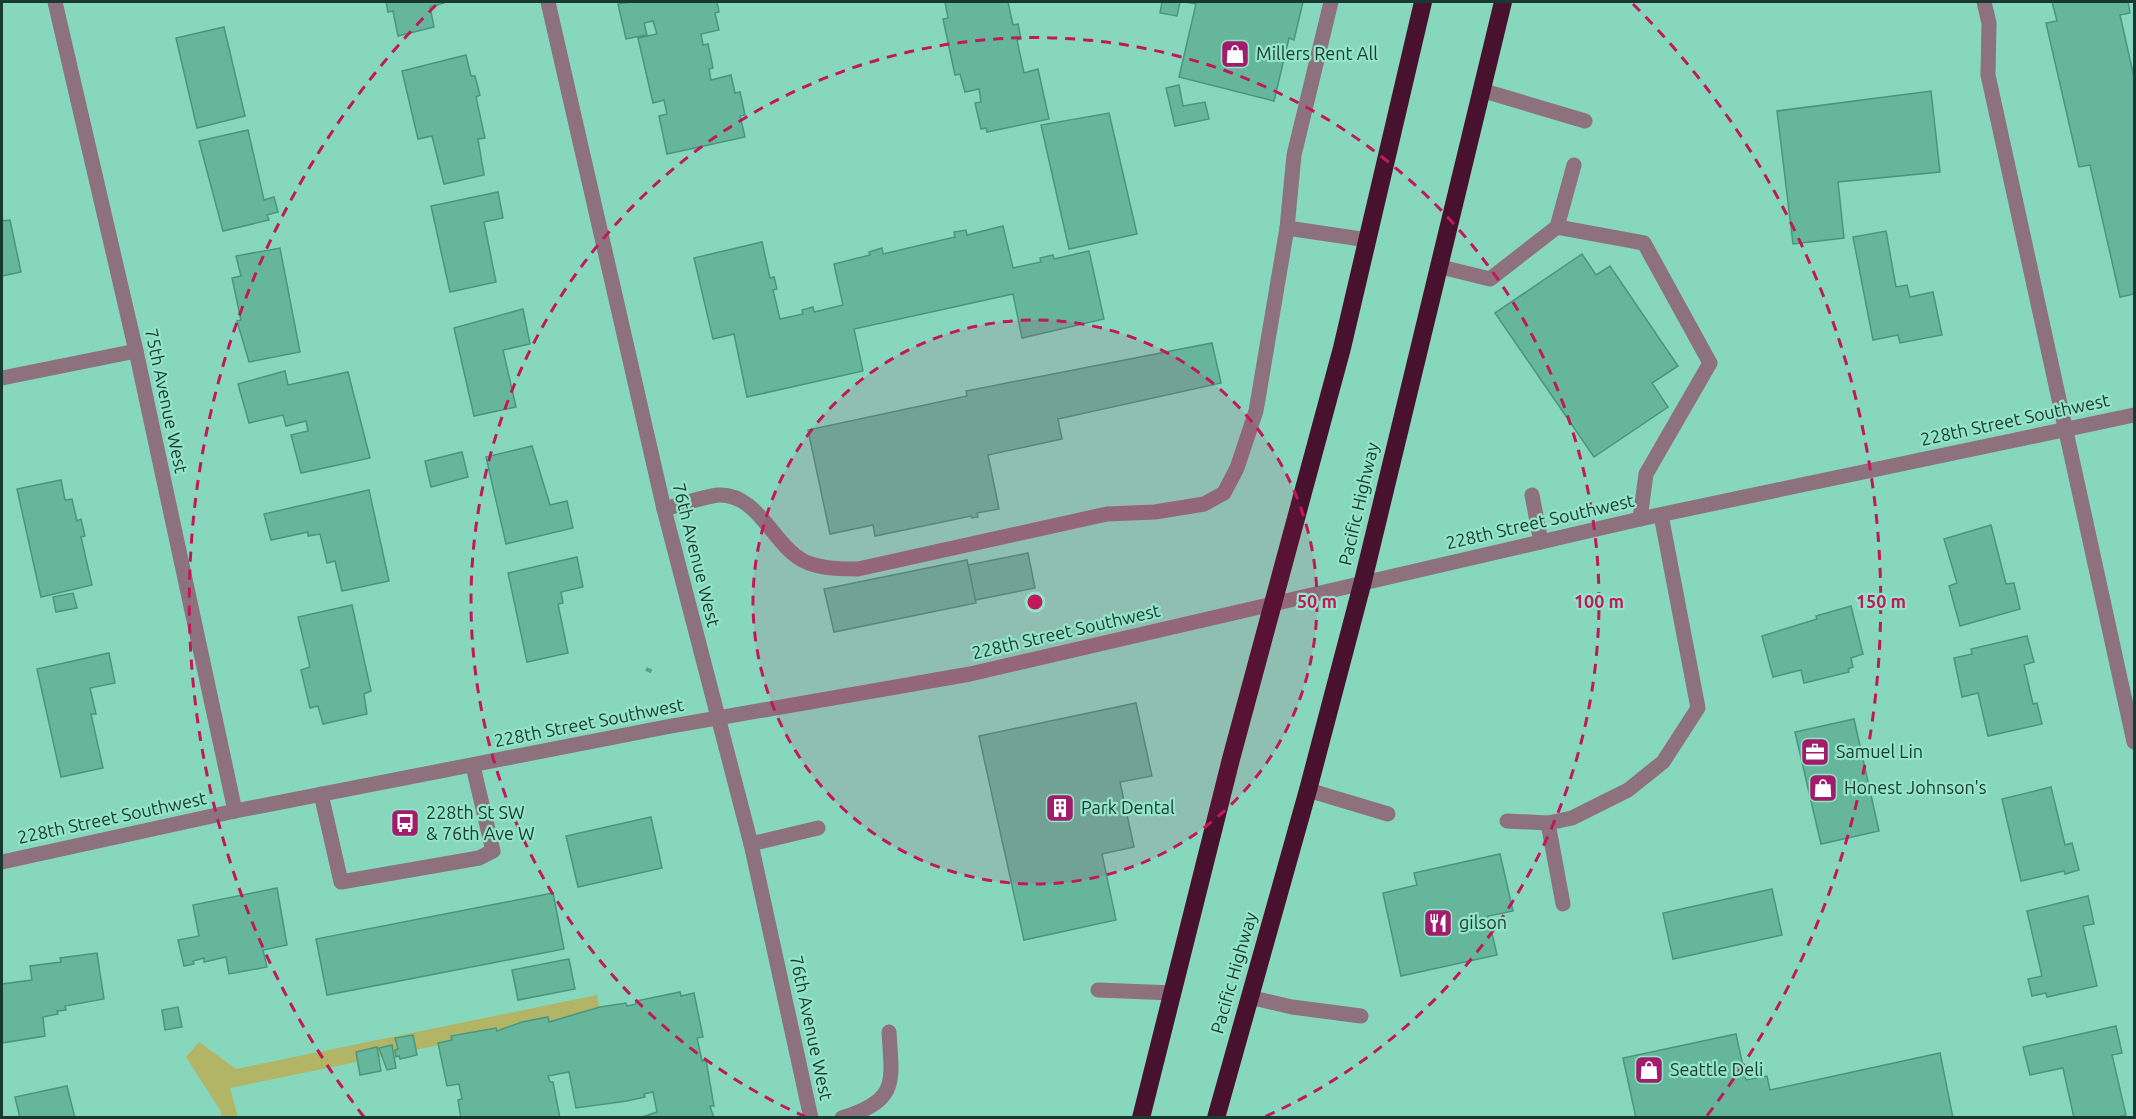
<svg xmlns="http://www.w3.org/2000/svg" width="2136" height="1119" font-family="Ubuntu,sans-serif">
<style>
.green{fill:#b2b565}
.building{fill:#66b69c;stroke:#47977f;stroke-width:1.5}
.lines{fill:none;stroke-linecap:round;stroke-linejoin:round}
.path{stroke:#5e9d89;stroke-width:4;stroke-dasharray:6 3;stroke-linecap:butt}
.minor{stroke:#8d717d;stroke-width:15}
.highway{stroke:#48122f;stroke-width:18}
.ring{fill:none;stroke:#c2185b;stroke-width:3;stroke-dasharray:10 8}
.labels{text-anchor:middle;stroke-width:4.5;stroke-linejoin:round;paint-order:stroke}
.poi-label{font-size:18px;fill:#18392f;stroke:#94e4c9;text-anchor:start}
.street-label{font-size:18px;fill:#18392f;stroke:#94e4c9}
.centre{fill:#c2185b;stroke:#94e4c9;stroke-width:3}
.ring-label{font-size:18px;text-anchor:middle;font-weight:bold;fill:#c2185b;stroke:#94e4c9;stroke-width:4.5;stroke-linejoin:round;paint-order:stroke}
</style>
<rect width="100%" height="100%" fill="#87d7bd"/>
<path class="green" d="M597,995l3,17 -370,76 8,29h-16l-2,-7 -34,-53 13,-15 37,27z"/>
<g class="building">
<path d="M386,2h58v1l-14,4 4,20 -36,9 -5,-25 -5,1z"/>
<path d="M630,2h87l2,10 -4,1 4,17 -18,4 2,11 5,-1 5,24 -4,1 2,11 20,-5 4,18 5,-1 5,23 -5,1 5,21 -78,17 -8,-38 8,-2 -3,-14 -11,3 -15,-65 19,-4 -4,-13 -9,2 3,12 -21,4 -8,-35z"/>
<path d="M945,2h63l5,23 5,-1 3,15 -4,1 7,33 14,-4 11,50 -62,13 -1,-4 -5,1 -6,-26 6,-1 -2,-13 -14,3 -5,-18 -5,1 -12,-56 5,-1z"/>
<path d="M1162,2h18l-3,14 -17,-3z"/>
<path d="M1185,2h118l-9,38 -5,-2 -15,63 -95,-24 17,-73z"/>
<path d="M2052,2h76l2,11 -10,2 14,62v217l-14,3 -30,-132 -11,2 -33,-144 11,-2z"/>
<path d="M224,27l21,89 -48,12 -21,-90z"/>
<path d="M466,55l5,21h4l5,19 -4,2 9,41 -7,1 6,36 -40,9 -12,-48 -14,3 -16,-68z"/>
<path d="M1179,85l4,21 22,-4 4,17 -34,7 -9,-38z"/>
<path d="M1931,91l9,81 -102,10 6,56 -51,6 -16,-133z"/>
<path d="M1109,113l28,121 -68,15 -28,-124z"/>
<path d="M248,130l16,70 10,-3 4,15 -11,3 2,5 -46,11 -24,-90z"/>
<path d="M498,192l5,26 -19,4 12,60 -46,10 -19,-86z"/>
<path d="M10,220l11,52 -19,4v-55z"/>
<path d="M1003,226l10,42 28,-6 -1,-4 13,-3 1,4 35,-8 15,68 -82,19 -9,-44 -159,35 9,42 -116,26 -13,-63 -21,5 -19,-81 68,-16 8,36 4,-1 3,12 -4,1 7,29 23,-5 -1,-4 11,-3 1,5 29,-7 -9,-41 36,-9 -1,-3 13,-4 1,6 72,-17 -1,-5 12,-2 1,5z"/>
<path d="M1886,231l10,56 11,-2 3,12 23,-5 9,43 -42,8 -2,-8 -25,5 -20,-103z"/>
<path d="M280,248l20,104 -51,10 -12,-41 4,-1 -9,-42 9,-2 -5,-20z"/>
<path d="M1582,254l14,21 14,-9 68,100 -26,17 16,24 -74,50 -99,-144z"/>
<path d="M523,309l7,35 -27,6 13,57 -42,9 -20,-88z"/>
<path d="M1212,343l9,40 -163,36 4,20 -74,16 11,54 -22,4 1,4 -6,1 -1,-2 -96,20 -2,-11 -43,9 -22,-104 159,-34 -1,-5z"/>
<path d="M285,371l3,14 60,-13 22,86 -69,15 -10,-38 17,-4 -2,-10 -20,5 -3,-11 -34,8 -11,-39z"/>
<path d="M532,446l18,59 17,-4 6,27 -67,16 -20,-87z"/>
<path d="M462,452l6,25 -37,10 -6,-26z"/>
<path d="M61,480l4,20 7,-1 5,22 4,-2 4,17 -4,1 11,48 -51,12 -24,-108z"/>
<path d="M369,490l20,91 -47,10 -7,-30 -8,2 -7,-29 -12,2v-4l-37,8 -7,-26z"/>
<path d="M1991,525l15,59 8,-1 6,26 -60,17 -11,-40 8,-3 -13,-44z"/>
<path d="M1028,553l7,35 -60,12 -7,-35z"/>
<path d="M577,557l6,30 -22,5 2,11 -5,1 10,49 -41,9 -19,-89z"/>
<path d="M967,560l9,43 -142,29 -10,-43z"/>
<path d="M73,593l4,15 -21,4 -3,-15z"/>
<path d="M352,605l19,86 -7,3 3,20 -44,10 -5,-18 -8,2 -9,-38 9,-3 -12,-50z"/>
<path d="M1851,606l12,48 -12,4 2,9 -5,2 1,3 -45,11 -3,-13 -28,7 -11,-41 55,-17 -1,-3z"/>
<path d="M2027,636l7,26 -10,3 9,39 4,-1 5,21 -54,12 -10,-43 -16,4 -8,-39 18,-4 -1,-5z"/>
<path d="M109,653l6,30 -25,5 6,26h-5l12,54 -42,9 -24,-108z"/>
<path d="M1136,703l16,73 -32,6 14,65 -32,7 14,66 -92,20 -45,-204z"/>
<path d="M1854,719l25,112 -58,13 -26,-112z"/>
<path d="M2051,787l14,58 7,-2 7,27 -14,4 -1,-3 -43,10 -19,-82z"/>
<path d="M651,817l11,51 -84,19 -12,-51z"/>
<path d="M1500,854l13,57 -25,5 9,39 -96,21 -18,-83 34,-8 -3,-12z"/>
<path d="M277,888l10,57 -24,5 4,17 -38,7 -3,-17 -22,5v-4l-11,3 1,3 -10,2 -6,-26 21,-4 -6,-31z"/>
<path d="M1772,889l10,46 -109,24 -10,-46z"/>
<path d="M553,893l11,56 -237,46 -11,-56z"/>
<path d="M2088,896l6,28 -11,2 14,60 -50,11 -1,-4 -14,3 -4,-17 14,-3 -15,-65z"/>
<path d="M97,953l7,46 -39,7 1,4 -9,1 1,3 -15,3 2,19 -43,7v-59l30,-4 -2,-14 31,-4 -1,-4z"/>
<path d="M569,959l6,30 -57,11 -6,-30z"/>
<path d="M680,992l1,4 13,-3 9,44 -6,1 5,23 4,-1 8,46h-4l4,12h-75l18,-6 -4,-20 -9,2 1,3 -18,4 -51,7 -7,-36 -21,4 2,6h3l7,36h-99l-3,-18 4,-1 -3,-15 -12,2 -9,-43 14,-3 -1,-4 45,-8 1,3 25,-9 26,-5 1,5 51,-15 26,-4 1,3 9,-2v-3z"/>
<path d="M178,1007l4,20 -17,3 -3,-20z"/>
<path d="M2116,1026l6,27 -10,2 14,60 -13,3h-39l-11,-50 -33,7 -7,-28z"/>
<path d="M1736,1034l10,46 21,-4 3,14 170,-37 13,65h-317l-13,-60z"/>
<path d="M413,1035l4,20 -17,4 -1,-3 -3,1 -1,-7 3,-1 -3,-11z"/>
<path d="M392,1045l4,23 -9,2 -8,-22z"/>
<path d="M377,1047l4,24 -21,4 -4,-23z"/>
<path d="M67,1086l8,32h-55l-5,-21z"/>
</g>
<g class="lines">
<path class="path" d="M646,669l7,3"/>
<g class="minor">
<path d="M55,2l81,349 99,460"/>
<path d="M548,2l116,507 87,335 60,274"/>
<path d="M1984,2l5,21 -1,52 146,667"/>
<path d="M1481,90l104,31"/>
<path d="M1557,227l87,16 66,120 -64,111 -6,45"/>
<path d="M1287,228l81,12"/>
<path d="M1441,267l49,12 67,-52 17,-62"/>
<path d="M2,378l134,-27"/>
<path d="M1532,495l9,47"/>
<path d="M664,509c17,-4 37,-12 54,-14 37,-2 53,43 78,61 16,13 43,13 62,13l249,-55 48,-2 49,-8 20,-11 13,-25 19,-57 31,-183 7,-73 37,-153"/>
<path d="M1308,790l80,24"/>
<path d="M321,794l20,88 138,-24 14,-7 -20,-85"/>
<path d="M1507,821l41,2 24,-5 56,-28 35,-28 35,-54 -37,-193"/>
<path d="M1548,823l15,81"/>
<path d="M751,844l67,-16"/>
<path d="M2,862l233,-51 431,-84 304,-53 670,-155 494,-104"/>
<path d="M1098,990l75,3"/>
<path d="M1249,997l43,10 69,9"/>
<path d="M842,1118c57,-18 50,-35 47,-86"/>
</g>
<g class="highway">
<path d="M1141,1118l90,-359 111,-411 81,-346"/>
<path d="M1216,1118l92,-328 55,-209 140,-579"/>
</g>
</g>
<circle cx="1035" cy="602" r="282" fill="#c2185b" fill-opacity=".12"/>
<g class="ring">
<circle cx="1035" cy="602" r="282"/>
<path d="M806 1117A564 564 0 1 1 1264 1117"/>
<path d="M364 1117A846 846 0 0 1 437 4M1633 4A846 846 0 0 1 1706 1117"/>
</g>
<defs>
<g id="shop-square" transform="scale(1.5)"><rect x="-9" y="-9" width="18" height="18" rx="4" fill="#a11c6a" stroke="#94e4c9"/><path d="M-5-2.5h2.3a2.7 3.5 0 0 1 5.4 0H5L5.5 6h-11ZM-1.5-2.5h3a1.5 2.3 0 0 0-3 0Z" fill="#fff"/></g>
<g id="office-square" transform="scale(1.5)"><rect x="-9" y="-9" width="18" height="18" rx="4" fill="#a11c6a" stroke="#94e4c9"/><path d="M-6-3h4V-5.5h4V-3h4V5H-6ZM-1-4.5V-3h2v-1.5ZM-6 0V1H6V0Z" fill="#fff"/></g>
<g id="building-square" transform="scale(1.5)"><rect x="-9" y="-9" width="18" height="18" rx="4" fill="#a11c6a" stroke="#94e4c9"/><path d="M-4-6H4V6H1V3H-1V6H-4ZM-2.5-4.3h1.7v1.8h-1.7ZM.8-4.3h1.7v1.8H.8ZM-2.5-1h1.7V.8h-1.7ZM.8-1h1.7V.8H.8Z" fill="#fff"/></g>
<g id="bus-square" transform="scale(1.5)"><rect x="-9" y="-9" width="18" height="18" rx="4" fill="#a11c6a" stroke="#94e4c9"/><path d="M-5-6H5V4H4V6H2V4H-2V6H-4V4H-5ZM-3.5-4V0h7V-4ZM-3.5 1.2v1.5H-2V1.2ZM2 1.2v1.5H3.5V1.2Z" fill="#fff"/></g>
<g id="restaurant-square" transform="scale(1.5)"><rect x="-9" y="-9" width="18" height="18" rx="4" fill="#a11c6a" stroke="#94e4c9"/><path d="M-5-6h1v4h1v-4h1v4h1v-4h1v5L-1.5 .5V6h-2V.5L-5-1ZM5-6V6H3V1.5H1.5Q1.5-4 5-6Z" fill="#fff"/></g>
</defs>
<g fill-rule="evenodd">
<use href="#shop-square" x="1235" y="54"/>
<use href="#office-square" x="1815" y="752"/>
<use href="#shop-square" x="1823" y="788"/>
<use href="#building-square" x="1060" y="808"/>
<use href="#bus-square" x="405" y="823"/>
<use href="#restaurant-square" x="1438" y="923"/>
<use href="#shop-square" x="1649" y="1070"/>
</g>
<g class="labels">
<g class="poi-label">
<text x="1256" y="60">Millers Rent All</text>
<text x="1836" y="758">Samuel Lin</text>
<text x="1844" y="794">Honest Johnson's</text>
<text x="1081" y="814">Park Dental</text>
<text x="426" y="819">228th St SW<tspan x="426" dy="21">&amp; 76th Ave W</tspan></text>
<text x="1459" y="929">gilson</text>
<text x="1670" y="1076">Seattle Deli</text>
</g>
<g class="street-label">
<text transform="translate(166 401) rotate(78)" y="6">75th Avenue West</text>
<text transform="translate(2015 420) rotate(-12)" y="6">228th Street Southwest</text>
<text transform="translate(1359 504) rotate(-77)" y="6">Pacific Highway</text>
<text transform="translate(1540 522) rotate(-13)" y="6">228th Street Southwest</text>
<text transform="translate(696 555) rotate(76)" y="6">76th Avenue West</text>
<text transform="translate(1066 632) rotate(-13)" y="6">228th Street Southwest</text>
<text transform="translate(589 723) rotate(-11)" y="6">228th Street Southwest</text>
<text transform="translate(112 818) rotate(-12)" y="6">228th Street Southwest</text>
<text transform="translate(1234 973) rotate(-74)" y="6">Pacific Highway</text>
<text transform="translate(811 1028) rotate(78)" y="6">76th Avenue West</text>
</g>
</g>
<circle cx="1035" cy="602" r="9" class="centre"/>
<g class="ring-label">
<text x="1317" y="608">50 m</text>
<text x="1599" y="608">100 m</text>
<text x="1881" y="608">150 m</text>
</g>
<rect width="2136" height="1119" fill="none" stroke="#18392f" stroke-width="6"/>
</svg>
